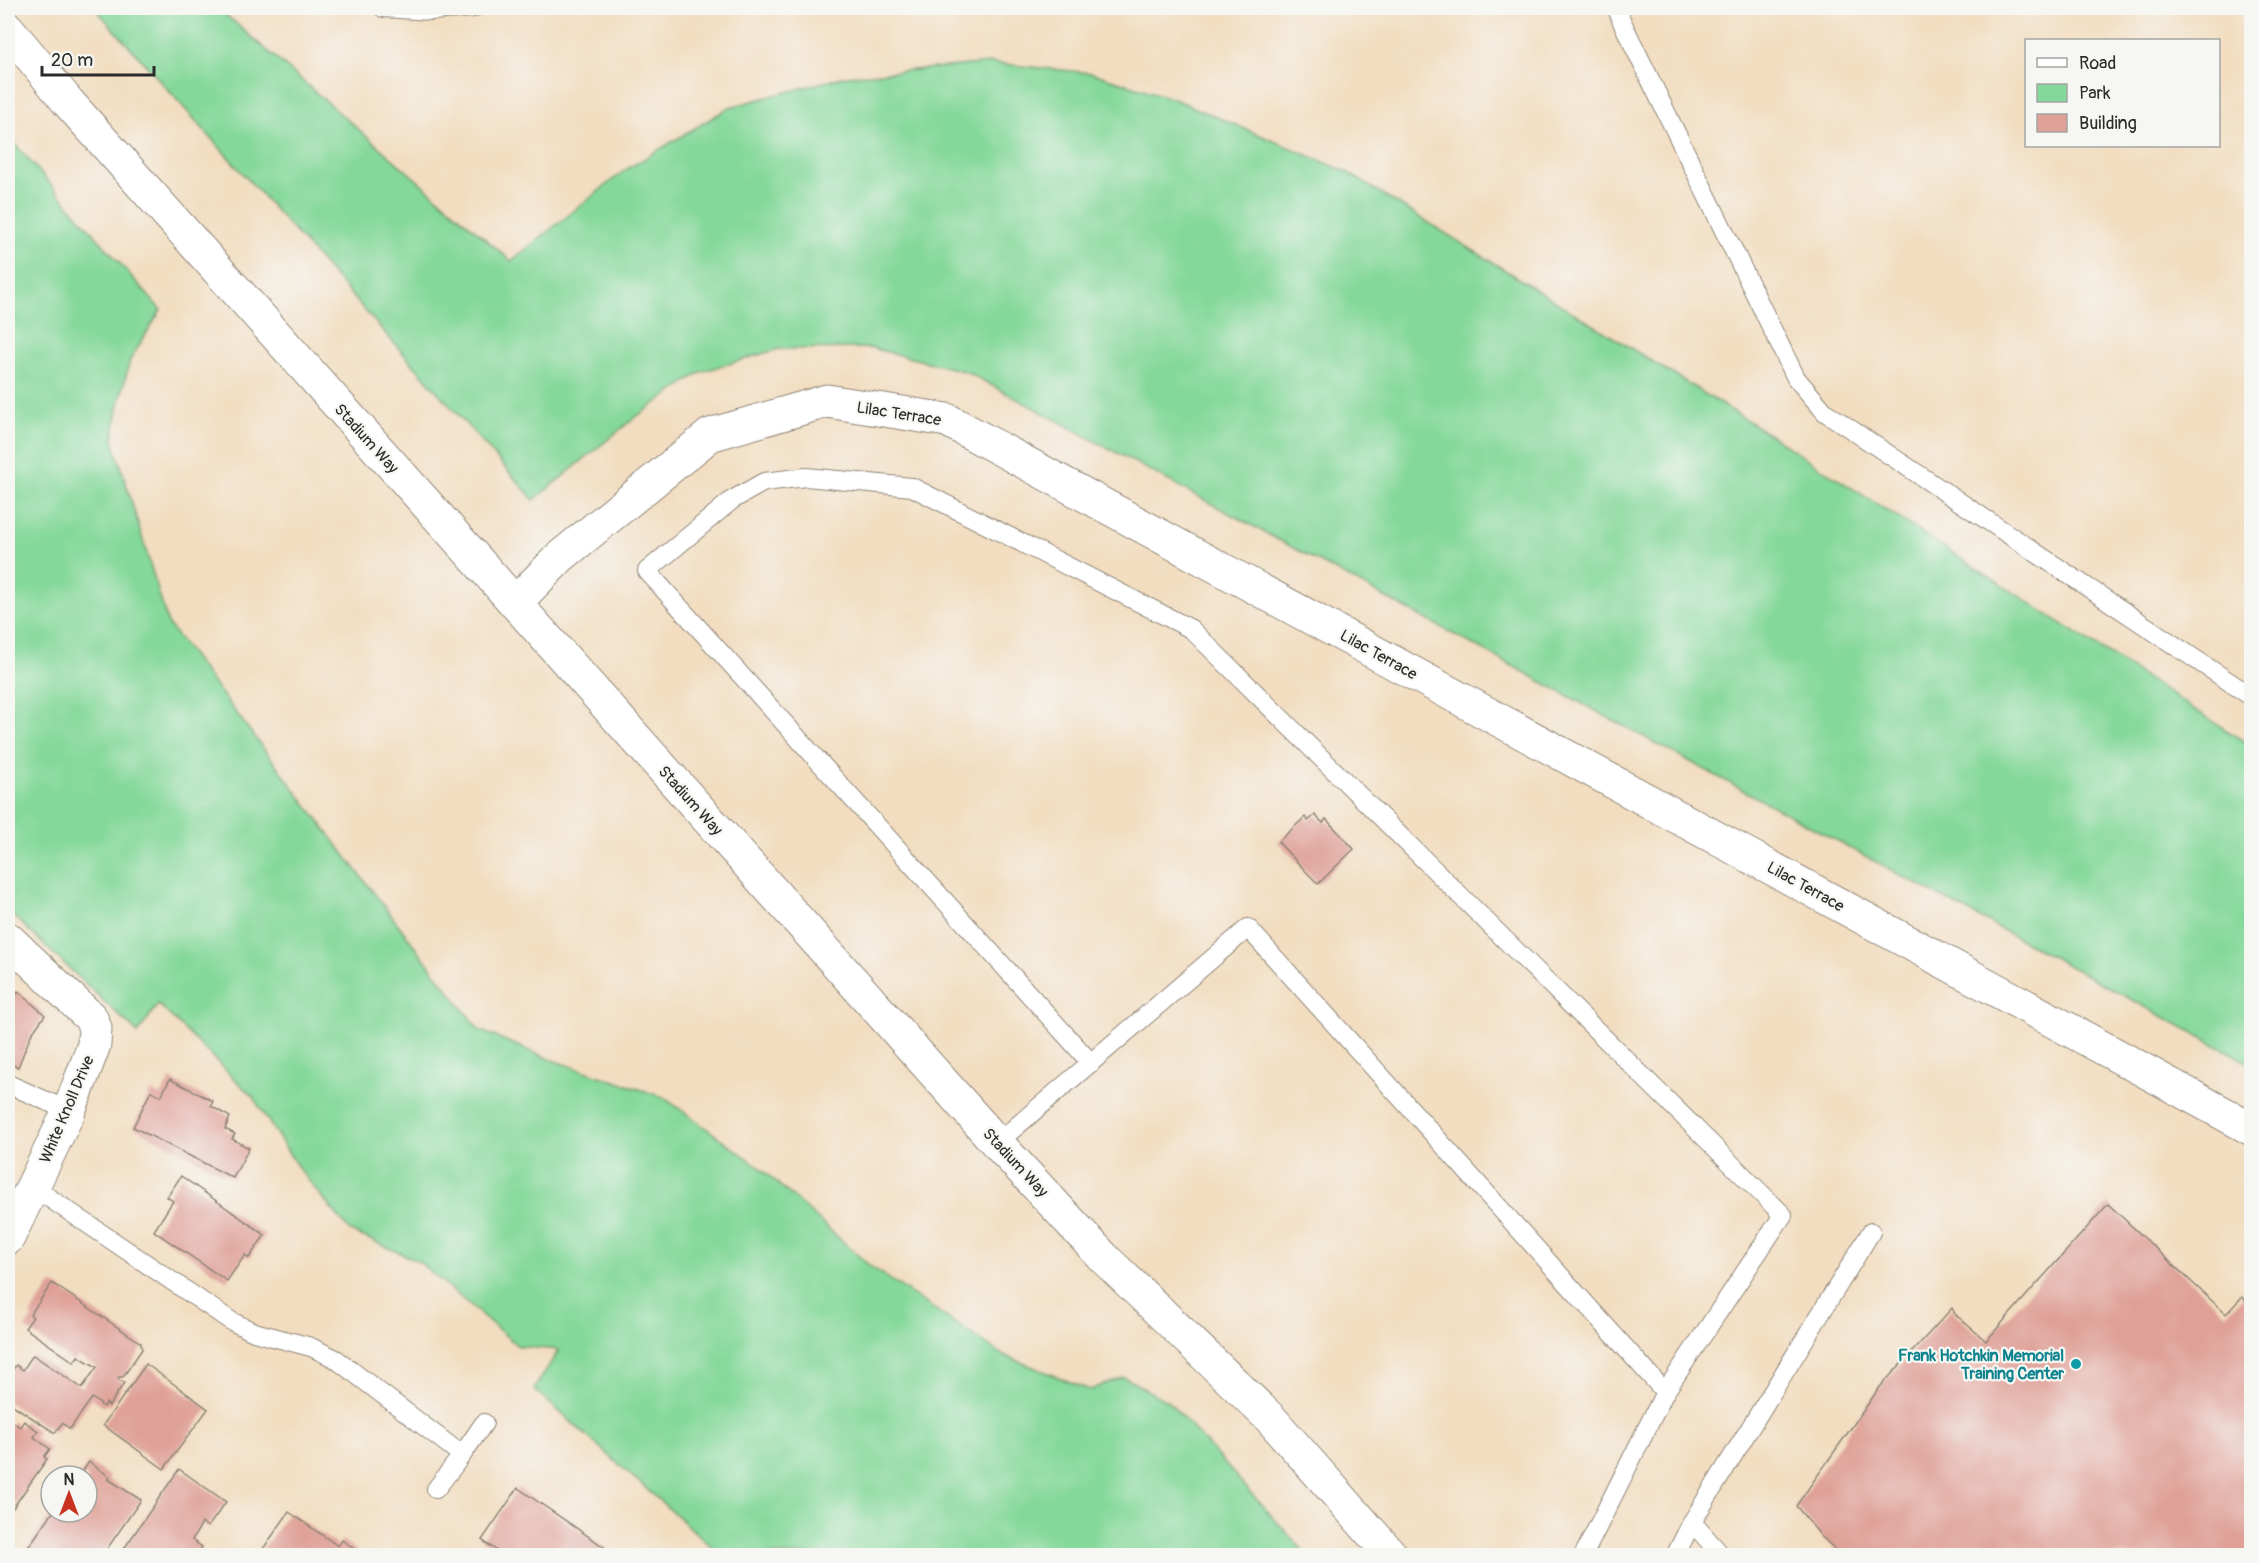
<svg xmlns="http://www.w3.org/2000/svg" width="2259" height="1563" font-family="Pangolin,sans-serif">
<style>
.green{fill:#84d89a;stroke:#588262;stroke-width:1.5}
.building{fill:#dfa097}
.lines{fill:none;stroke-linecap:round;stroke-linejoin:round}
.lane-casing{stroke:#8e8476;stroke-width:20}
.street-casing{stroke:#8e8476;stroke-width:35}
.secondary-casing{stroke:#8e8476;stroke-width:35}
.lane{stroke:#fff;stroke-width:18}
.street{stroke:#fff;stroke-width:33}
.secondary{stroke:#fff;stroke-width:33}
.culture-dot{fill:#0f9aa8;stroke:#f6f6f2;stroke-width:2}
.labels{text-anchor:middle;stroke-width:4.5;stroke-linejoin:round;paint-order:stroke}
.street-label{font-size:16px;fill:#2b2b2b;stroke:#f6f6f2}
.culture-label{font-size:16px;font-weight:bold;fill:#0d838f;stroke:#f6f6f2;text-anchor:end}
</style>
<rect width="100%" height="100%" fill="#f6f6f2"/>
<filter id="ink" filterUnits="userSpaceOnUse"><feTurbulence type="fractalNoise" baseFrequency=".0167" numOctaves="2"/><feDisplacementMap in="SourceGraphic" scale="12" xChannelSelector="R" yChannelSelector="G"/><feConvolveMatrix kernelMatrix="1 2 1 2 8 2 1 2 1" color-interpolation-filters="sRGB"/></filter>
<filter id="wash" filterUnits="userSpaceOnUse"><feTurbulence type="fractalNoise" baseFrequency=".008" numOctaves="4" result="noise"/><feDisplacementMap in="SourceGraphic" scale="24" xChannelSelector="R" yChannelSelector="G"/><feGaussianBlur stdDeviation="1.35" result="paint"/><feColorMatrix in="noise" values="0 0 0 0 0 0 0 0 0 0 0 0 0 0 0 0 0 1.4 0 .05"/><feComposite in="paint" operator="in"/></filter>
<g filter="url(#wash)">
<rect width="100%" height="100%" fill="#f2ddc0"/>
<g class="green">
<path d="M95,8h123l293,253 114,-91 105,-63 117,-31 144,-13 101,10 82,26 171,72 405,251 501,324v318l-1284,-692 -96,-24 -92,1 -78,23 -68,47 -99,81z"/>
<path d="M8,136l153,174 -31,50 -11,43 -6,37 55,184 311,406 73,30 111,37 94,68 113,101 131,88 89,36 34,-13 46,26 137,152h-586l-187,-166 25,-39 -41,-4 -100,-85 -68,-30 -51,-62 -46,-72 -95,-93 -20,29 -130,-122z"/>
</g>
<g id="blocks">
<g class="building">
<path d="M1315,815l8,8 3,-4 28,30 -36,35 -40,-42 27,-25 3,4z"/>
<path d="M8,984l9,10 1,-3 27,24 -14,20 -13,32 -10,-4z"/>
<path d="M170,1079l43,22 -2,5 19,11 -5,12 10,5 -3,5 17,9 -16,30 -100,-51 18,-36 10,5z"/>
<path d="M181,1176l84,59 -16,23 -4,-3 -18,26 -73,-50 19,-30 -6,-4z"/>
<path d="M2108,1204l118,110 16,-17 10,9v250h-410l-21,-20 -25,-30 84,-119 72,-79 3,6 31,27z"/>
<path d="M52,1283l89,60 1,6 -19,28h-4l-1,2 6,4 -15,23 -3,-3 -2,4 -12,-9 -22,31 -8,-6 -7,10 -47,-31v-25l8,-12 7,5 10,-15 49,33 15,-21 -19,-11 -4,6 -49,-34 8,-11 -3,-2z"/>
<path d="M146,1364l62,45 -44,60 -61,-44z"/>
<path d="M24,1421l14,10 -4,6 16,12 -6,8 3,2 -39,56v-86l5,-7 7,5z"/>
<path d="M89,1462l21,15 -2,2 33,21 -39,56h-80l31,-44h34v-36h-8z"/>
<path d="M179,1469l47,33 -18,25 -6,-4 -10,17 10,7 -5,9h-78z"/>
<path d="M518,1488l99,68h-113l-22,-16z"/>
<path d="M289,1512l49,34 4,-6 22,16h-106z"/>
</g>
</g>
</g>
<g filter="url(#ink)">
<use href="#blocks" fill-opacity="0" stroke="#8e8476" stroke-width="1.5"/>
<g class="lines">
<g class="lane-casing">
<g id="lane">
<path d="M383,8l48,3 43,-3"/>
<path d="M1617,8l5,14 174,356 29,34 427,285"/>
<path d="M1091,1063l-444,-492 85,-71 32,-18 42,-5 106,10 279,142 592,586 -118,177"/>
<path d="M8,1084l61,27"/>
<path d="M997,1143l251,-215 417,464 -82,164"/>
<path d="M33,1187l198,134 23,11 57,15 25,12 126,96 -26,34"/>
<path d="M462,1455l22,-32"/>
<path d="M1692,1522l30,34"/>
<path d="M1675,1556l17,-34 179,-290"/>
</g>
</g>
<g class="street-casing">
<g id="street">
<path d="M515,603l45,-46 150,-122 117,-34 120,19 1305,709"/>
<path d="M8,939l83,79 4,10 -1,17 -25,66 -61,127"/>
</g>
</g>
<g class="secondary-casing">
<path id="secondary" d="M8,29l60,73 929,1041 107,115 166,160 122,138"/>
</g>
<use href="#lane" class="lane"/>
<use href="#street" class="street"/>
<use href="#secondary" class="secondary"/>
</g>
</g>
<circle class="culture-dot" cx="2076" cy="1364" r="6"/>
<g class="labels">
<g class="street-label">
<text transform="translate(899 413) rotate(9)" y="6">Lilac Terrace</text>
<text transform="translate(367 438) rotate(48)" y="6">Stadium Way</text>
<text transform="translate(1379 654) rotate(29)" y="6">Lilac Terrace</text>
<text transform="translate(691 800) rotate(48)" y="6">Stadium Way</text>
<text transform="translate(1806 886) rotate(29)" y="6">Lilac Terrace</text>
<text transform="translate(66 1109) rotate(-67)" y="6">White Knoll Drive</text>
<text transform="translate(1016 1162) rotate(47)" y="6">Stadium Way</text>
</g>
<g class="culture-label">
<text x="2064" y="1361">Frank Hotchkin Memorial<tspan x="2064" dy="18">Training Center</tspan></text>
</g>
</g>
<rect width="2259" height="1563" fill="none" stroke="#f6f6f2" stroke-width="30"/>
<rect x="2025" y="39" width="195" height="108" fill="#f6f6f2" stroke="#a5a5a2" stroke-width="1.5"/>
<rect x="2037" y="58" width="30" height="9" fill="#ffffff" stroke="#a5a5a2" stroke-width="1.5"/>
<text x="2079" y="69" font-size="18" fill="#2b2b2b">Road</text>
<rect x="2037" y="84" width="30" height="18" fill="#84d89a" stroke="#a5a5a2" stroke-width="1.5"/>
<text x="2079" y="99" font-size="18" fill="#2b2b2b">Park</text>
<rect x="2037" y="114" width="30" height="18" fill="#dfa097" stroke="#a5a5a2" stroke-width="1.5"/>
<text x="2079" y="129" font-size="18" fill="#2b2b2b">Building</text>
<g transform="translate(69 1494)"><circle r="28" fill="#f6f6f2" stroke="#a5a5a2" stroke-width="1.5"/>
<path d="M0-4.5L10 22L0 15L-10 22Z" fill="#c8321e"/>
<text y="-9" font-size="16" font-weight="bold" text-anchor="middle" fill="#2b2b2b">N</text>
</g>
<path d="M42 66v9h112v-9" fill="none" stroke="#2b2b2b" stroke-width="3"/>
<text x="51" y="66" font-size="18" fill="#2b2b2b" stroke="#f6f6f2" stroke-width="4.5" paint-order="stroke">20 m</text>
</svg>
